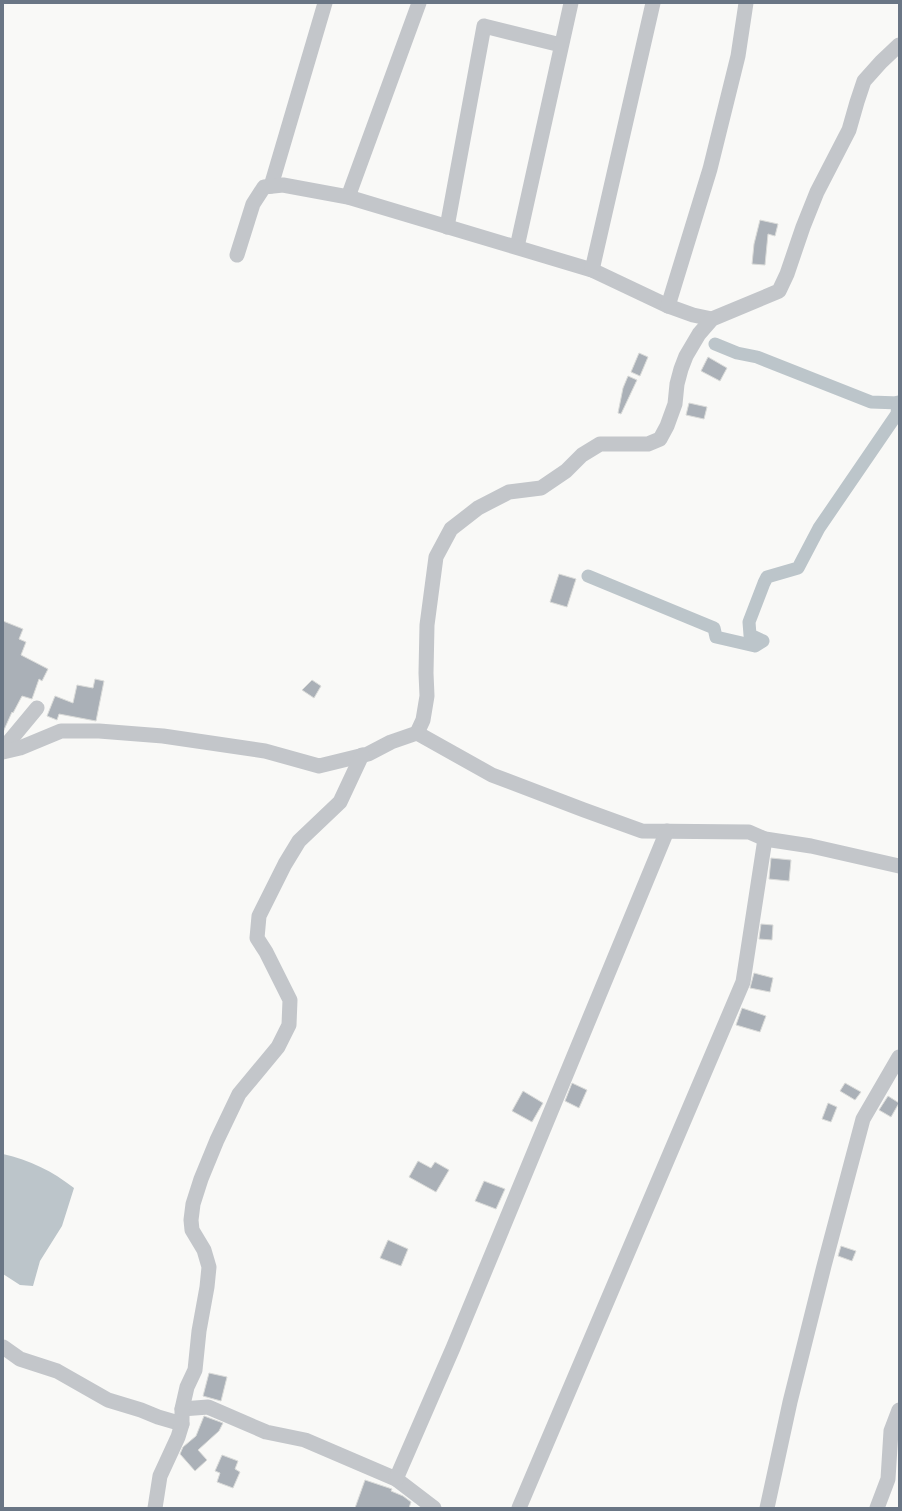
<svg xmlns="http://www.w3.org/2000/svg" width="902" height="1511" font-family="'Asap Condensed',sans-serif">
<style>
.water{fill:#bcc5ca}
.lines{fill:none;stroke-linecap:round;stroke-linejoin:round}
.canal{stroke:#bcc5ca;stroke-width:13}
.building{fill:#aab0b7;stroke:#dadbd9}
.street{stroke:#c3c6ca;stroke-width:15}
</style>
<rect width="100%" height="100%" fill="#f9f9f7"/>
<path class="water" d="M3,1154c27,6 49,17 71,34l-12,38 -22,35 -7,25 -13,-1 -17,-11z"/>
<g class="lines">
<g class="canal">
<path d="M715,344l22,9 20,4 114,45 28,1"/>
<path d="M588,576l126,52 2,9 39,9 8,-5 -13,-6 -1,-13 15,-39 3,-6 31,-9 21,-40 78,-114 1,-12"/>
</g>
</g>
<g class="building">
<path d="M760,220l18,4 -3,12 -7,-2 -3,31 -13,-1 2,-20z"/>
<path d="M639,353l9,4 -8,19 -9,-4z"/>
<path d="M708,357l19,11 -7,13 -19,-10z"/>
<path d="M628,376l9,4 -16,34 -3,-1 5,-25z"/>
<path d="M689,403l18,4 -3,12 -18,-4z"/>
<path d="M559,574l17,5 -9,28 -17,-5z"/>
<path d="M3,621l20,8 -4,10 7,3 -5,13 27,14 -6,12 -3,-2 -7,20 -10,-3 -9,17 -1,-1 -9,20z"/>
<path d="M95,679l9,2 -8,40 -37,-7 -2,6 -10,-4 8,-20 18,7 4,-18 16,3z"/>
<path d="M312,680l9,6 -7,12 -12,-8z"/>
<path d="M771,858l20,2 -2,21 -20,-2z"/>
<path d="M761,924l12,1 -1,15 -13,-1z"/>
<path d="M754,973l19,5 -3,14 -20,-4z"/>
<path d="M742,1008l24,8 -6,16 -24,-7z"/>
<path d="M572,1083l15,7 -8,18 -14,-7z"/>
<path d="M845,1083l16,9 -6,8 -15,-9z"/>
<path d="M523,1091l20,12 -11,19 -20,-11z"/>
<path d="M888,1096l11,7 -8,14 -12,-7z"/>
<path d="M828,1103l9,4 -6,15 -9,-3z"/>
<path d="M418,1161l13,7 4,-6 14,8 -13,22 -27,-15z"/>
<path d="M484,1181l21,8 -9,20 -21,-8z"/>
<path d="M388,1240l20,9 -7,17 -21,-8z"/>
<path d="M841,1246l15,5 -4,10 -14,-5z"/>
<path d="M209,1373l18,4 -6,24 -18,-5z"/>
<path d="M204,1416l19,7 -4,8 -21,19 9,10 -12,11 -15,-17 3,-7 13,-11z"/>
<path d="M222,1455l16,6 -3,8 5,3 -7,16 -16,-6 3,-9 -5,-2z"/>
<path d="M365,1480l27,9 -1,2 12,5 8,6 -2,6h-54z"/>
</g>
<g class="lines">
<g class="street">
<path d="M271,186l54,-183"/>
<path d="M348,197l71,-194"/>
<path d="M447,227l37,-201 77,19"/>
<path d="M517,247l54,-244"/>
<path d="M237,255l16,-51 11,-17 19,-2 65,12 244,73 76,36 25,9 19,4"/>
<path d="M592,270l61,-267"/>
<path d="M668,306l42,-137 28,-113 8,-53"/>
<path d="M417,733l6,-13 4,-24 -1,-23 1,-48 9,-68 15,-28 27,-21 31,-16 32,-4 25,-17 16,-16 18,-11h48l12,-5 7,-13 8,-22 2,-20 4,-15 5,-13 13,-22 13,-15 67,-28 8,-17 16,-47 14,-35 32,-62 8,-28 7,-21 17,-19 18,-17"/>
<path d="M3,749l34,-41"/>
<path d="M3,752l17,-4 41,-17h38l64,5 102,15 54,15 49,-12 23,-12 26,-9 75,42 92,35 58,21 107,1 16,7 46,7 88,20"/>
<path d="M3,1347l17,12 37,12 51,29 33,10 17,7 24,7"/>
<path d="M182,1409l26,-2 58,25 39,8 91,39 38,29"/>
<path d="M396,1479l57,-131 214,-517"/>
<path d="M155,1508l5,-32 18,-39 4,-13v-15l5,-22 8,-17 4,-39 8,-44 2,-20 -5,-17 -12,-20 -1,-10 2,-16 8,-25 16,-39 22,-46 39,-47 11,-22 1,-25 -24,-48 -9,-14 2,-22 26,-52 14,-23 41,-39 22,-47"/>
<path d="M519,1508l224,-526 22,-143"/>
<path d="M767,1508l23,-106 34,-136 39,-147 36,-62"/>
<path d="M877,1508l11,-29 3,-48 8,-21"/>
</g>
</g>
<rect width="902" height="1511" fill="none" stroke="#6a7685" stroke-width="8"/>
</svg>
